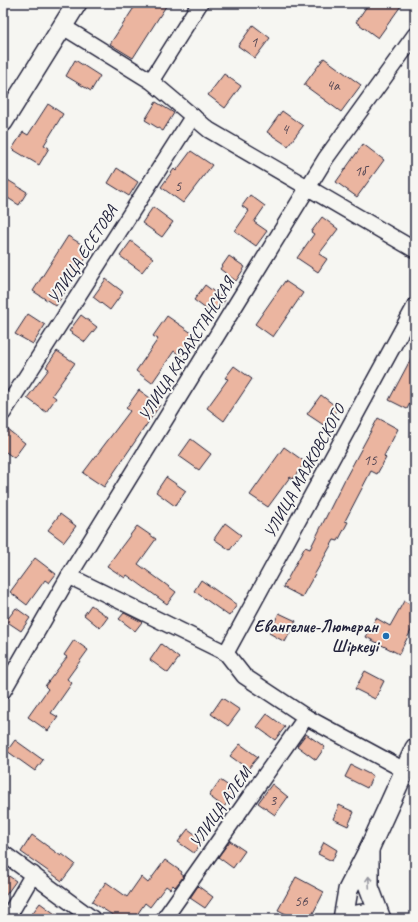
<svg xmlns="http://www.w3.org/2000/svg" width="418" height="922" font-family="Caveat,sans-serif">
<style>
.building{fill:#ebb5a0;stroke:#22223b}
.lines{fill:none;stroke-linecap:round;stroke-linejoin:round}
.minor-casing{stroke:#22223b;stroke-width:18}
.tertiary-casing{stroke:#22223b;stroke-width:22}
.minor{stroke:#f6f6f2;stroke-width:15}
.tertiary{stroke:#f6f6f2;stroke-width:19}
.oneway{stroke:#9797a0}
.poi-dot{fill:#1f6fb2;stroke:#f6f6f2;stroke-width:1.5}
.labels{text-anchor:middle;stroke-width:4;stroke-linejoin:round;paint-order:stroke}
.number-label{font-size:15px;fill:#544754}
.street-label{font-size:17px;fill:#22223b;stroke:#f6f6f2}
.poi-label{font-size:17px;font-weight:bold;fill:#22223b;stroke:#f6f6f2;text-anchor:end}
</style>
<rect width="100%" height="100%" fill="#f6f6f2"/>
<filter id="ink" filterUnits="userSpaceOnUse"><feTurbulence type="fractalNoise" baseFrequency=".025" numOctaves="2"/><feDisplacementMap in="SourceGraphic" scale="8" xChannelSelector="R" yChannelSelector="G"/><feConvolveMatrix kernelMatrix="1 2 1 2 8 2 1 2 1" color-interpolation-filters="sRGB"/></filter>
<g filter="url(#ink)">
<g class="building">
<path d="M137,3h31l-35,55 -23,-14z"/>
<path d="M369,3h34l-25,35 -22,-16z"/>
<path d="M253,25l17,13 -15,20 -17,-12z"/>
<path d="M324,58l37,27 -20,27 -37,-27z"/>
<path d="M75,60l25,16 -9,15 -25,-15z"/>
<path d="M224,74l17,12 -16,22 -17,-13z"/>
<path d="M156,102l18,11 -11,18 -18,-11z"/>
<path d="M48,104l15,10 -19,31 5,3 -10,17 -27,-16 11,-17 5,3z"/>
<path d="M282,111l21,15 -15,20 -21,-14z"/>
<path d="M363,144l21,16 -27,37 -21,-15z"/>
<path d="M191,151l21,14 -29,38 -22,-16 13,-18 2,2z"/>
<path d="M117,168l21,14 -9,14 -21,-13z"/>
<path d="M3,177l24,15 -8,13 -16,-10z"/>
<path d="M250,195l15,11 -11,16 13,9 -11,15 -21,-15 14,-20 -7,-5z"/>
<path d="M153,207l20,15 -11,15 -20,-14z"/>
<path d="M322,217l16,12 -19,25 8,5 -9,13 -21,-14 17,-24 -3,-2z"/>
<path d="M68,236l23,14 -35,56 -23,-15z"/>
<path d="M131,241l22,17 -11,14 -22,-16z"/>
<path d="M229,256l16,11 -9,14 -16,-12z"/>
<path d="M106,279l17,13 -13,18 -17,-13z"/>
<path d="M285,281l18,12 -30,44 -18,-13z"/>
<path d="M205,285l20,15 -11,15 -20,-15z"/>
<path d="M28,314l17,11 -12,19 -18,-10z"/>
<path d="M81,315l16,12 -12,15 -16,-11z"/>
<path d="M167,316l29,20 -15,20 -7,-5 -22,32 -16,-12 22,-32 -5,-3z"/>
<path d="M57,351l18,12 -23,32 4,3 -10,14 -19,-14 22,-29 -3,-2z"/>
<path d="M415,351v42l-8,16 -18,-9z"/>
<path d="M234,366l18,13 -28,42 -17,-13 21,-29 -3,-1z"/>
<path d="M139,390l21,15 -56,82 -21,-14 47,-62 -4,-3z"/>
<path d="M321,395l17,13 -13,18 -18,-12z"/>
<path d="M378,418l20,11 -14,27 2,2 -9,16 -6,-3 -26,50 3,1 -10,19 -4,-1 -32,57 -19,-10 22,-40 5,2 35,-70z"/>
<path d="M3,426l22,17 -11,15 -11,-8z"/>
<path d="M191,439l20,15 -12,16 -20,-14z"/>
<path d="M284,447l21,15 -12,17 -3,-2 -22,30 -18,-12z"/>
<path d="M166,477l20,14 -11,15 -19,-14z"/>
<path d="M60,514l16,12 -12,16 -16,-12z"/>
<path d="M225,523l16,12 -11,15 -16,-11z"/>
<path d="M137,526l19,13 -18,25 38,28 -9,12 -40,-29 -2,3 -18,-12z"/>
<path d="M35,558l21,16 -7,9 -4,-3 -18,25 -17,-13z"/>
<path d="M201,580l36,25 -8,11 -35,-25z"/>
<path d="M404,601l11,6v16l-16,31 -33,-17 10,-19 14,8z"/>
<path d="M91,605l17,12 -8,11 -16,-13z"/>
<path d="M16,608l14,10 -9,13 -15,-10z"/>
<path d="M124,613l18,9 -7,9 -16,-12z"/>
<path d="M279,613l17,8 -11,21 -16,-9z"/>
<path d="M74,640l14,10 -21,29 5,4 -21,30 7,4 -10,14 -20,-14 20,-28 -3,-3 22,-29 -3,-2z"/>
<path d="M161,644l18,14 -11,15 -18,-13z"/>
<path d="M365,671l19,10 -9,18 -20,-10z"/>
<path d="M222,698l18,12 -12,16 -17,-12z"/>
<path d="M267,714l18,13 -10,13 -18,-13z"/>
<path d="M306,734l19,13 -9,13 -19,-14z"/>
<path d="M15,740l28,20 -8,11 -28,-20z"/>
<path d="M240,744l18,13 -10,12 -18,-13z"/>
<path d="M351,765l22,11 -6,12 -22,-11z"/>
<path d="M220,780l16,11 -12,16 -15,-11z"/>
<path d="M272,784l16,13 -13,18 -17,-12z"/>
<path d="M339,805l15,7 -6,14 -15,-7z"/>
<path d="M188,829l15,11 -9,13 -16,-11z"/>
<path d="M32,835l29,21 1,-2 13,10 -13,17 -41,-29z"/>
<path d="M230,841l15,10 -12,17 -15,-11z"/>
<path d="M324,842l13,8 -5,11 -14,-7z"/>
<path d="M165,860l17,12 -1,2 3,2 -9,11 -2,-2 -3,4 -4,-3 -16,21 -5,-4 -11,16h-15l-27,-17 14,-20 21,15 14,-20 7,6z"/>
<path d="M3,872l13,9 -13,18z"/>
<path d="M296,877l28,15 -14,27h-14l-18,-9z"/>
<path d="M198,886l15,11 -8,11 -15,-10z"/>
<path d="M40,903l22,16h-34z"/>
</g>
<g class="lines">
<g class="minor-casing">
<g id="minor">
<path d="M62,26l89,55 58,49 206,120"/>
<path d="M151,81l49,-78"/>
<path d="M3,413l190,-297"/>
<path d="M69,576l157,77 18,23 62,41 98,53"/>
<path d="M226,653l189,-347"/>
<path d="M3,691l66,-115 257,-418 89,-123"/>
<path d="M3,853l90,66"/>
<path d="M7,919l26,-45"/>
<path d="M164,919l142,-202"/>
</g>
</g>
<g class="tertiary-casing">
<g id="tertiary">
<path d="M3,122l74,-119"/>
<path d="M369,849l46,-101"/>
<path d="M343,919l5,-29 21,-41v38l12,32"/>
<path d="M348,919c12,-7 21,-6 33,0"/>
</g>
</g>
<use href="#minor" class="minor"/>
<use href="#tertiary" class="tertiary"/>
</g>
<defs><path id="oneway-shaft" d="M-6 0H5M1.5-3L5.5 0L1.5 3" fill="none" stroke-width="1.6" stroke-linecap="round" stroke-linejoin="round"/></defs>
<use class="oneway" href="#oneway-shaft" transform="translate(369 882) rotate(-93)"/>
</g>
<circle class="poi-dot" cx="386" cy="636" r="4"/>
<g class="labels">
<g class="number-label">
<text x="254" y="47">1</text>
<text x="333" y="90">4а</text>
<text x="285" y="134">4</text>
<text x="360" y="176">1б</text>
<text x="178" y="191">5</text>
<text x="370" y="465">15</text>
<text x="273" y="805">3</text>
<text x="301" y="906">56</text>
</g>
<g class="street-label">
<text transform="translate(82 254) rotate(-57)" y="6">УЛИЦА ЕСЕТОВА</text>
<text transform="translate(186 349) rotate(-58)" y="6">УЛИЦА КАЗАХСТАНСКАЯ</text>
<text transform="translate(304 471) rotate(-61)" y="6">УЛИЦА МАЯКОВСКОГО</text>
<text transform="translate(220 807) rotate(-55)" y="6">УЛИЦА АЛЕМ</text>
</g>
<g class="poi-label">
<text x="378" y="632">Евангелие-Лютеран<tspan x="378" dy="20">Шіркеуі</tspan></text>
</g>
</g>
<rect width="418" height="922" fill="none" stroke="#f6f6f2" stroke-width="16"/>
<rect x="8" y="8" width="402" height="906" fill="none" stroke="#22223b" stroke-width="1.5" filter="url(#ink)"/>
</svg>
